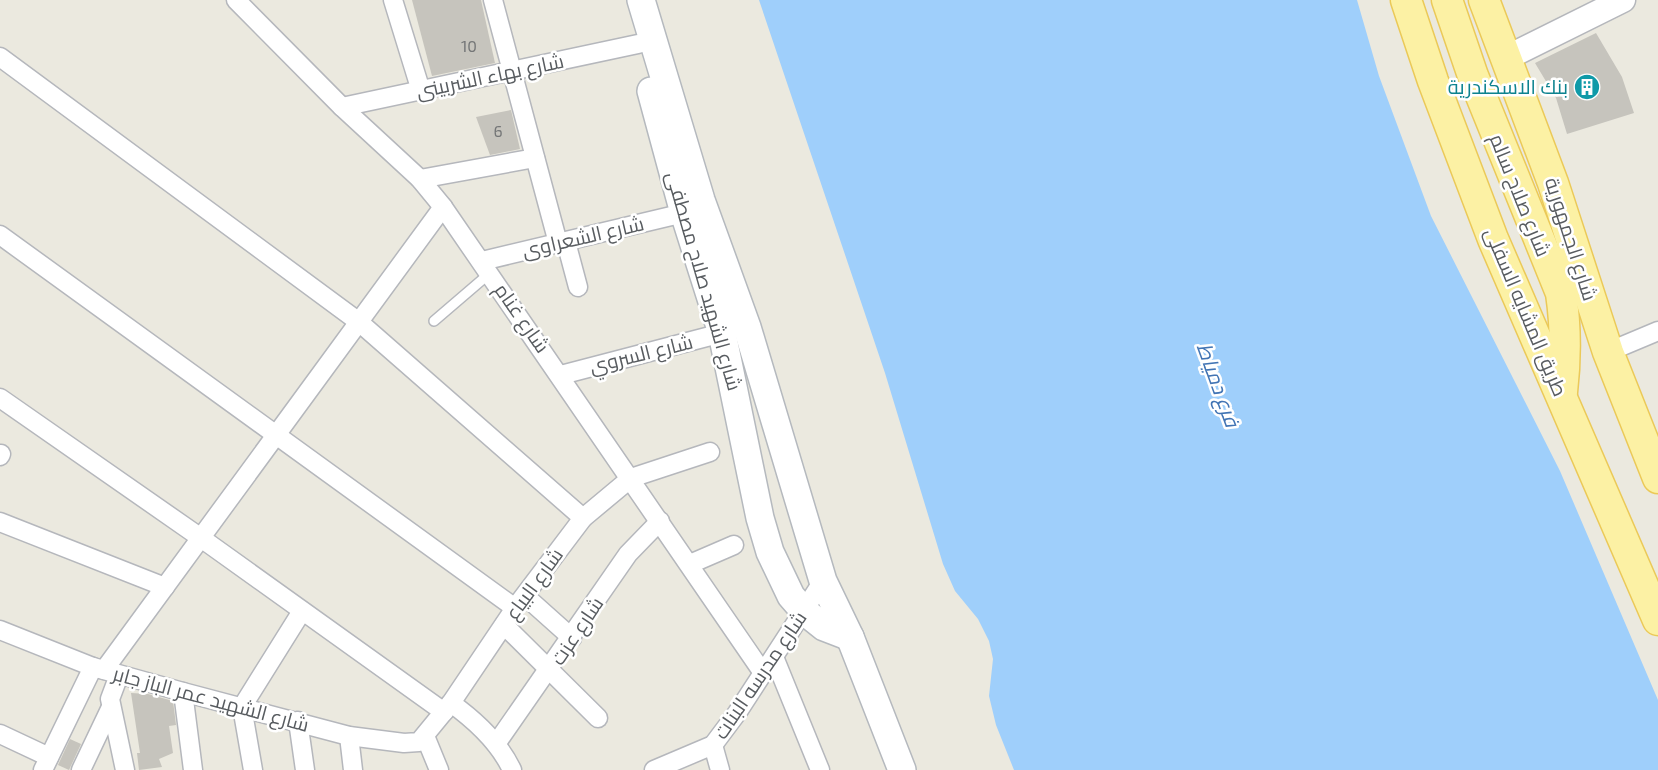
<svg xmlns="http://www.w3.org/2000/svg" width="1658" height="770" font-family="'Exo 2',Cairo,sans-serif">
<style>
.water{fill:#9fcffb}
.building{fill:#c6c4bd}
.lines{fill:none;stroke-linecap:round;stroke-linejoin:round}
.service-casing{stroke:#b5b7bc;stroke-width:12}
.minor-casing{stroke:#b5b7bc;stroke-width:21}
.tertiary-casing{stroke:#b5b7bc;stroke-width:27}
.secondary-casing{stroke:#b5b9be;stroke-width:30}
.primary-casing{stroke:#ebc958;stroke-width:33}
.service{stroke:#fff;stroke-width:9}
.minor{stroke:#fff;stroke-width:18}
.tertiary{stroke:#fff;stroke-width:24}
.secondary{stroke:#fff;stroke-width:27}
.primary{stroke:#fcf1a4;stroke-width:30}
.labels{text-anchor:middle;stroke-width:5;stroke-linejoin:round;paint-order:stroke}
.number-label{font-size:16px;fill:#747677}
.street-label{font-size:20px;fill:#585c60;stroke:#fff}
.culture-label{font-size:20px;fill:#0d838f;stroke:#fff;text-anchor:end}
.water-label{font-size:21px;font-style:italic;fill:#4174b4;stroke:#fff}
</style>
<rect width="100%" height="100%" fill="#ebe9df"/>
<path class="water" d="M759,0h598l22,76 52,140 129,255 98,229v70h-644l-18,-45 -7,-29 4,-37 -4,-18 -11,-22 -23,-28 -12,-27 -58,-191z"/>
<g class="building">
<path d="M412,0h69l14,63 -63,13z"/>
<path d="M1596,33l26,44 12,36 -67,21 -11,-36 -21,-35z"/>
<path d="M511,110l9,39 -30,6 -14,-38z"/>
<path d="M131,693l17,1 25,7 3,24 -7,1 4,27 -14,6 3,8 -23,3 -2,-17h3z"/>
<path d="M70,739l11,5 -12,26 -11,-5z"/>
</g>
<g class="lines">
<g class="service-casing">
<path id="service" d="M434,321l56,-48"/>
</g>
<g class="minor-casing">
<g id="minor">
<path d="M236,0l106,107 78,72 23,28 320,466"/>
<path d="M393,0l28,91"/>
<path d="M493,0l65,243"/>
<path d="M0,57l359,265 224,196"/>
<path d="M342,107l296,-63"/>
<path d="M420,179l115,-21"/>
<path d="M0,235l515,373"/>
<path d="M566,242l12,45"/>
<path d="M482,261l202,-48"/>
<path d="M1608,352l50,-21"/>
<path d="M561,375l161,-42"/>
<path d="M0,398l201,140 243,174"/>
<path d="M0,456l1,-2"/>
<path d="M0,522l165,65"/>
<path d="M690,564l44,-19"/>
<path d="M525,596l47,42"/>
<path d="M504,625l94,93"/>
<path d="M0,630l93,37 90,25 166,44 55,7 15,-1 32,-39 64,-95 68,-90 48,-40 79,-26"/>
<path d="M774,657l46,113"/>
<path d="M104,670l339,-463"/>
<path d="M119,675l-9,24 15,71"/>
<path d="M183,692l10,78"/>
<path d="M451,703c25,18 48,39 61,67"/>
<path d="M298,721l7,49"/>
<path d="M0,734l49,23"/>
<path d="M349,736l4,34"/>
<path d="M425,736l14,34"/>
<path d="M496,744l132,-190 32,-33"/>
<path d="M713,745l7,25"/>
<path d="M43,770l50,-103"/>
<path d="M81,770l30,-63"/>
<path d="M253,770l-11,-63 60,-96"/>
<path d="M654,770l59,-25 24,-32 86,-132"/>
</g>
</g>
<g class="tertiary-casing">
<path id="tertiary" d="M1506,58l117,-58"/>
</g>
<g class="secondary-casing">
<g id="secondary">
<path d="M641,0l60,200 46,127 76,254 27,56 52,133"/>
<path d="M651,91l33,122 38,120 38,185 10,34 21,44 13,15 20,16 26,10"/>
</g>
</g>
<g class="primary-casing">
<g id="primary">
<path d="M1406,0l27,81 60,158 165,381"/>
<path d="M1447,0l26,76 88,217c5,34 5,65 1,99"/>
<path d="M1484,0l69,183 55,169 50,126"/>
</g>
</g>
<use href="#service" class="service"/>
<use href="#minor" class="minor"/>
<use href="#tertiary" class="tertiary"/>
<use href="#secondary" class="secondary"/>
<use href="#primary" class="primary"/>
</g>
<defs>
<g id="building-disc" transform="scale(1.35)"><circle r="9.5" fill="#0f9aa8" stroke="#fff"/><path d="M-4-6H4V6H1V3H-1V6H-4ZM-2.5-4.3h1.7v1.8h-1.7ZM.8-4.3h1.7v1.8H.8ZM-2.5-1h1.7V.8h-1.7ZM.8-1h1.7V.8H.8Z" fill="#fff"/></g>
</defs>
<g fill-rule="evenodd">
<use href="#building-disc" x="1587" y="87"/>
</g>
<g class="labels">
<g class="number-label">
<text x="469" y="52">10</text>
<text x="498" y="137">6</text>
</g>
<g class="street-label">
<text transform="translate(490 76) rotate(-12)" y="7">شارع بهاء الشربينى</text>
<text transform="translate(1520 195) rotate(68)" y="7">شارع صلاح سالم</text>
<text transform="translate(583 237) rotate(-13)" y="7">شارع الشعراوى</text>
<text transform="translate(1571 239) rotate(72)" y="7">شارع الجمهورية</text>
<text transform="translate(704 281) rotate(74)" y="7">شارع الشهيد صلاح مصطفى</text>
<text transform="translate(1526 312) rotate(67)" y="7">طريق المشايه السفلى</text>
<text transform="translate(522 318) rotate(55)" y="7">شارع غنام</text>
<text transform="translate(641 354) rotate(-14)" y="7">شارع السروي</text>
<text transform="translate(534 584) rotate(-54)" y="7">شارع البياع</text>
<text transform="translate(577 631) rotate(-56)" y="7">شارع عزت</text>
<text transform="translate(760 675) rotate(-56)" y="7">شارع مدرسه البنات</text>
<text transform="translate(211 699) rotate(15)" y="7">شارع الشهيد عمر الباز جابر</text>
</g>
<g class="culture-label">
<text x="1568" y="94">بنك الاسكندرية</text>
</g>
<g class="water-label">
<text transform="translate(1218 385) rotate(70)" y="7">فرع دمياط</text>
</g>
</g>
</svg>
